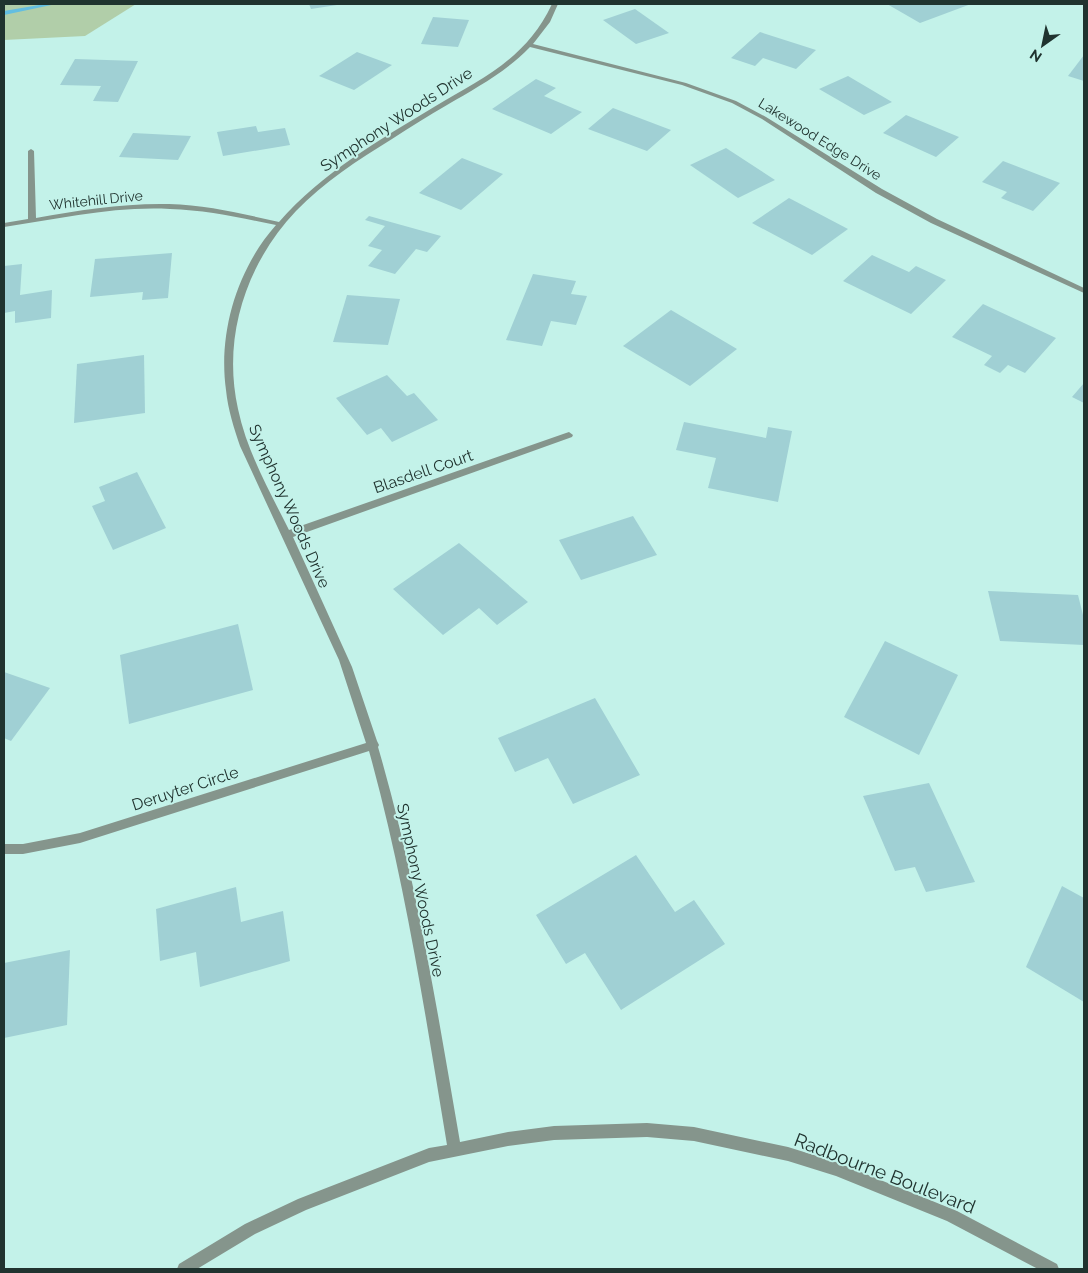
<svg xmlns="http://www.w3.org/2000/svg" width="1088" height="1273" font-family="Raleway,sans-serif">
<style>
.green{fill:#b1cea9}
.lines{fill:none;stroke-linecap:round;stroke-linejoin:round}
.stream{fill:#63bee1;fill-rule:evenodd}
.building{fill:#a0d0d4}
.street{fill:#85958c;fill-rule:evenodd}
.labels{text-anchor:middle;stroke-width:4;stroke-linejoin:round;paint-order:stroke}
.far-street-label{font-size:14px;fill:#20332f;stroke:#c3f2e9}
.street-label{font-size:16px;fill:#20332f;stroke:#c3f2e9}
.near-street-label{font-size:19px;fill:#20332f;stroke:#c3f2e9}
</style>
<rect width="100%" height="100%" fill="#c3f2e9"/>
<path class="green" d="M4,4h132l-51,32 -81,4z"/>
<g class="lines">
<path class="stream" d="M45,4h11l-52,11v-4z"/>
</g>
<g class="building">
<path d="M309,4h28v1l-26,4z"/>
<path d="M887,4h84l-51,19z"/>
<path d="M635,9l34,24 -33,11 -33,-24z"/>
<path d="M433,17l36,3 -11,27 -37,-3z"/>
<path d="M760,32l56,18 -20,19 -33,-11 -8,8 -24,-8z"/>
<path d="M357,52l35,13 -38,25 -35,-14z"/>
<path d="M1084,55v26l-16,-5z"/>
<path d="M75,59l63,2 -20,41 -25,-1 8,-15 -41,-1z"/>
<path d="M848,76l44,26 -28,13 -45,-26z"/>
<path d="M536,79l20,9 -12,8 38,16 -31,22 -59,-25z"/>
<path d="M613,108l58,22 -24,21 -59,-22z"/>
<path d="M906,115l53,22 -23,20 -53,-24z"/>
<path d="M256,126l2,6 27,-4 5,17 -67,11 -6,-24z"/>
<path d="M133,133l58,3 -13,24 -59,-3z"/>
<path d="M726,148l49,32 -37,18 -48,-33z"/>
<path d="M462,158l41,16 -42,36 -42,-17z"/>
<path d="M1003,161l57,22 -27,28 -32,-13 6,-6 -25,-10z"/>
<path d="M789,198l59,31 -36,26 -60,-32z"/>
<path d="M369,216l72,20 -14,16 -11,-3 -21,25 -27,-8 14,-16 -14,-4 17,-20 -20,-6z"/>
<path d="M172,253l-4,45 -26,2 1,-8 -53,5 5,-38z"/>
<path d="M872,255l37,17 7,-6 30,14 -35,34 -68,-33z"/>
<path d="M22,264l-2,31 32,-5 -1,28 -36,5v-12l-11,2v-47z"/>
<path d="M533,274l43,7 -5,13 16,2 -11,29 -25,-4 -9,25 -36,-6z"/>
<path d="M347,295l53,4 -12,46 -55,-3z"/>
<path d="M983,304l73,34 -31,35 -17,-8 -8,8 -16,-8 8,-9 -40,-19z"/>
<path d="M671,310l66,39 -47,37 -67,-40z"/>
<path d="M144,355l1,58 -71,10 3,-59z"/>
<path d="M387,375l20,21 7,-3 24,27 -46,22 -11,-14 -14,7 -31,-37z"/>
<path d="M1084,383v20l-12,-6z"/>
<path d="M684,422l82,16 2,-11 24,4 -14,71 -70,-14 8,-30 -40,-8z"/>
<path d="M137,472l29,56 -53,22 -21,-44 13,-5 -6,-14z"/>
<path d="M633,516l24,39 -76,25 -22,-40z"/>
<path d="M459,543l69,59 -31,23 -18,-17 -36,27 -50,-46z"/>
<path d="M988,591l90,4 6,24v26l-84,-4z"/>
<path d="M238,624l15,66 -124,34 -9,-69z"/>
<path d="M885,641l73,34 -39,80 -75,-38z"/>
<path d="M4,672l46,16 -39,53 -7,-3z"/>
<path d="M595,698l45,77 -67,29 -25,-46 -33,14 -17,-34z"/>
<path d="M929,783l46,99 -49,10 -11,-25 -20,4 -32,-75z"/>
<path d="M636,855l39,57 19,-12 31,44 -104,66 -36,-57 -19,11 -30,-49z"/>
<path d="M1062,886l22,12v104l-58,-35z"/>
<path d="M236,887l5,35 42,-11 7,50 -90,26 -4,-35 -36,9 -4,-52z"/>
<path d="M70,950l-3,75 -63,13v-75z"/>
</g>
<g class="lines">
<path class="street" d="M552,4h6l-8,18 -17,22 153,39 50,18 30,16 116,72 55,30 147,69v5l-153,-70 -55,-30 -114,-74 -30,-16 -50,-18 -152,-38c-24,25 -54,41 -83,58 -19,11 -37,22 -55,34 -34,21 -68,43 -96,72 -50,53 -74,126 -58,198 9,43 32,83 51,121l277,-97 3,-1 4,3 -1,2 -279,100 59,130 25,74 2,4 -1,2c38,130 59,262 82,395l48,-10 46,-6 93,-3 47,4 94,20 48,15 121,49 100,53 2,5h-21l-91,-48 -111,-45 -48,-15 -94,-20 -47,-4 -93,3 -46,6 -79,16 -123,48 -51,24 -58,35h-20l2,-5 66,-40 53,-25 131,-51 18,-3c-22,-132 -42,-265 -78,-394l-289,92 -57,11h-19v-10h19l57,-11 286,-90 -27,-83 -99,-214c-6,-18 -12,-36 -14,-56 -8,-57 11,-121 50,-165 -35,-7 -70,-15 -106,-16 -56,-3 -111,10 -166,18v-4l24,-4v-68l3,-2 3,2 2,67c44,-8 88,-15 133,-14 38,1 74,10 110,18 43,-49 100,-82 155,-115 50,-30 92,-48 118,-103z"/>
</g>
<g class="labels">
<g class="far-street-label">
<text transform="translate(820 139) rotate(32)" y="5">Lakewood Edge Drive</text>
<text transform="translate(96 200) rotate(-6)" y="5">Whitehill Drive</text>
</g>
<g class="street-label">
<text transform="translate(396 119) rotate(-33)" y="6">Symphony Woods Drive</text>
<text transform="translate(423 471) rotate(-19)" y="6">Blasdell Court</text>
<text transform="translate(290 506) rotate(66)" y="6">Symphony Woods Drive</text>
<text transform="translate(185 788) rotate(-18)" y="6">Deruyter Circle</text>
<text transform="translate(421 890) rotate(78)" y="6">Symphony Woods Drive</text>
</g>
<g class="near-street-label">
<text transform="translate(885 1173) rotate(21)" y="7">Radbourne Boulevard</text>
</g>
</g>
<rect width="1088" height="1273" fill="none" stroke="#20332f" stroke-width="10"/>
<g transform="translate(1043 45) rotate(213)" stroke="#c3f2e9" stroke-width="4" paint-order="stroke">
<path d="M0-4L9 19L0 12L-9 19Z" fill="#20332f"/>
<text y="-8" font-size="14" font-weight="bold" text-anchor="middle" fill="#20332f">N</text>
</g>
</svg>
